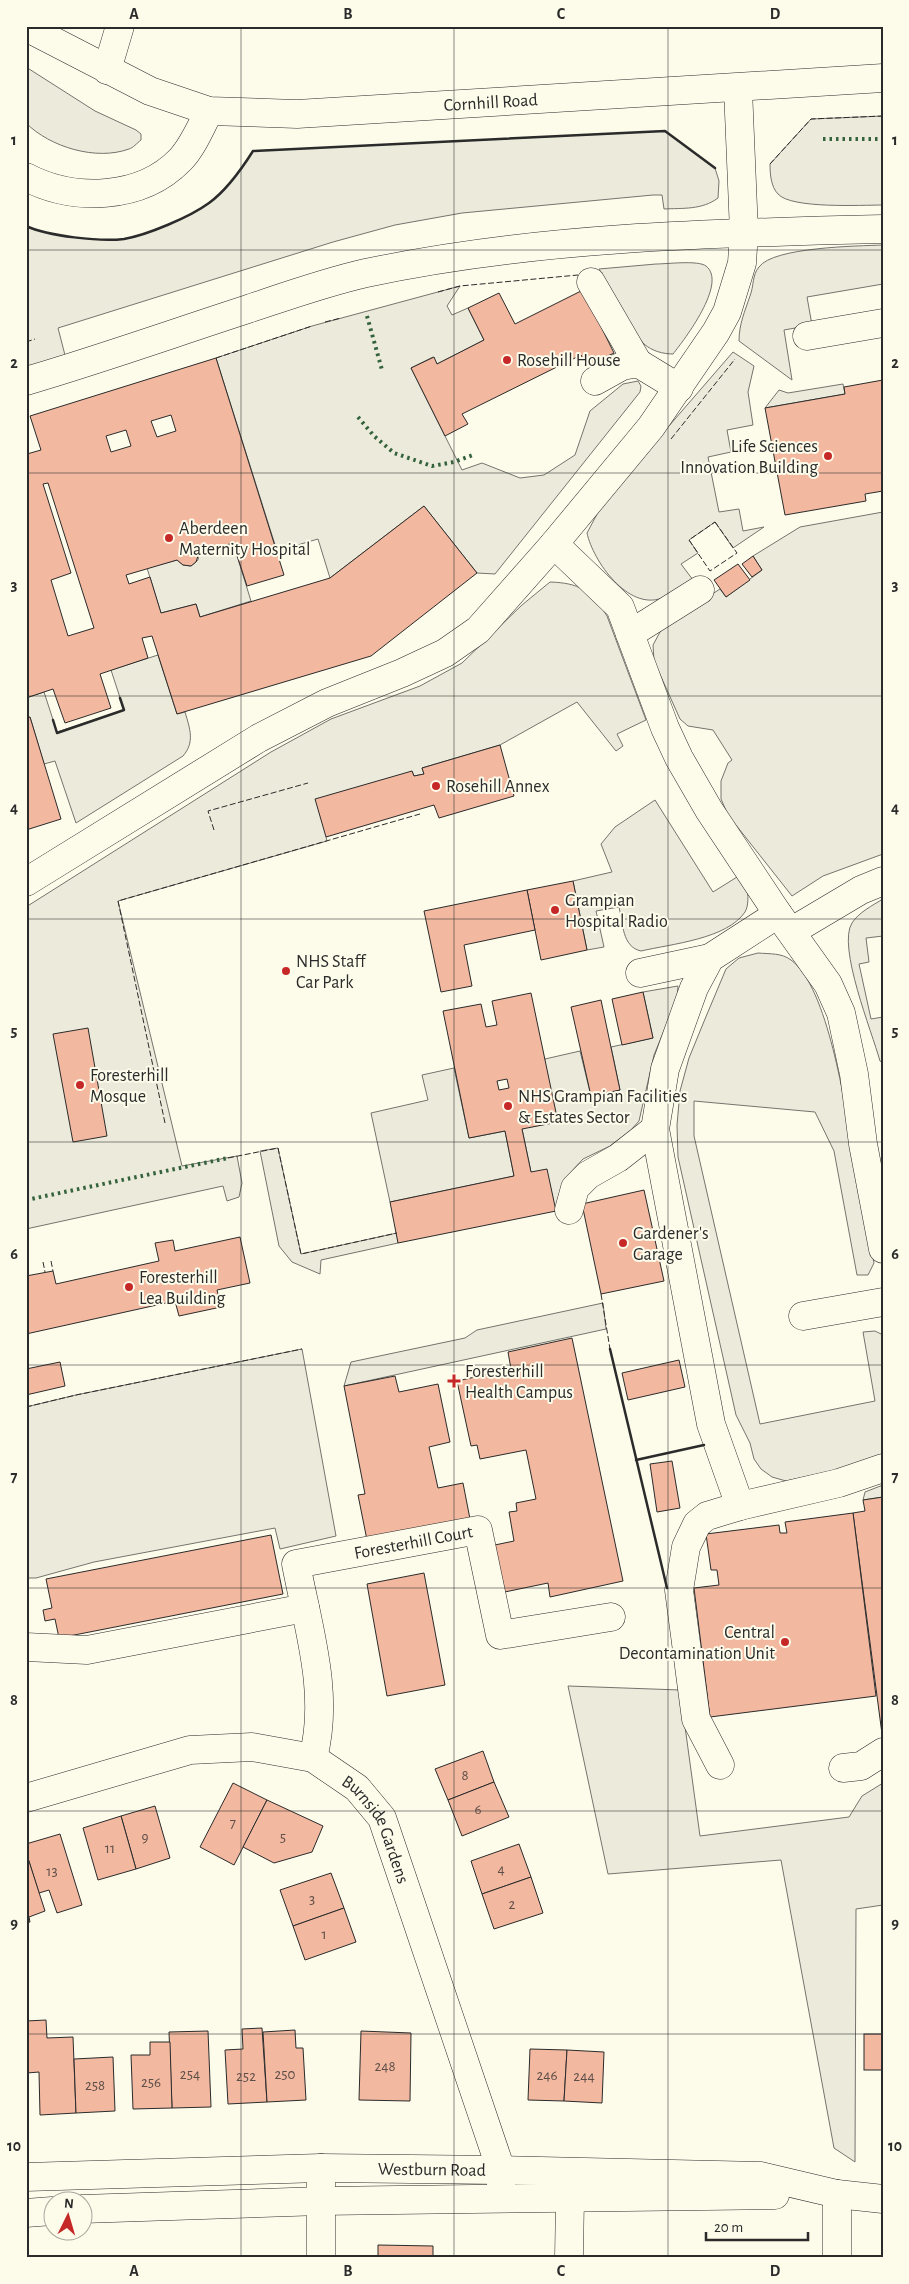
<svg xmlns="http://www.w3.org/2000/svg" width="909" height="2284" font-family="'Alegreya Sans',sans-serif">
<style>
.green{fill:#ecebdb;stroke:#74746e}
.building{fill:#f2b8a0;stroke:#2b2b2b;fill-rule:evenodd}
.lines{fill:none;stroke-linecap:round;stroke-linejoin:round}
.minor-casing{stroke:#2b2b2b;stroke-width:29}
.major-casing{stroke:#2b2b2b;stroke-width:29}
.minor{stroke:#fdfbea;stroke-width:28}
.major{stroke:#fdfbea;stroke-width:28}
.hedge{stroke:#34623c;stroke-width:4;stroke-dasharray:2.5 4;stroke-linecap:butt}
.fence{stroke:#2b2b2b;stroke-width:1;stroke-dasharray:6 2.5;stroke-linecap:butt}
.wall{stroke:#2b2b2b;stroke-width:2.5}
.grid{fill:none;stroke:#2b2b2b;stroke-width:1;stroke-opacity:0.55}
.poi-dot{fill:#c62828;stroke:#fdfbea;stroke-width:2}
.labels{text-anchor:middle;stroke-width:4;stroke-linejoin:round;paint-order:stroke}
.number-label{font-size:15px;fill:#5d4e48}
.street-label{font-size:18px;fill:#2b2b2b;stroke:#fdfbea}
.poi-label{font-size:18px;fill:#2b2b2b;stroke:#fdfbea;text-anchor:start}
.neatline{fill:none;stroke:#2b2b2b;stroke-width:2}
.grid-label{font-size:16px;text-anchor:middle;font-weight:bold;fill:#2b2b2b}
</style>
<rect width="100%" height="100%" fill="#fdfbea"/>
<g class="green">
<path d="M26,67l69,44 41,19 5,4v6c-4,3 -8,8 -12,9 -33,12 -79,-2 -103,-26z"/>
<path d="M883,116v89c-21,0 -92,4 -105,-11 -7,-7 -8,-20 -8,-30l41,-45z"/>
<path d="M665,131l50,37 4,13 -1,17c-16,12 -35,10 -54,11l-2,-14h-9l-191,18 -67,12 -62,17 -275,86 8,31 -40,11v-144c22,10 74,16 98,13 23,-4 66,-22 85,-36 18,-13 32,-33 44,-52z"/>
<path d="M883,245v39l-76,13 5,28 -28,5 8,50 -53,-39c0,-17 6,-30 11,-45 4,-10 2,-21 9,-29 14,-20 99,-21 124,-22z"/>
<path d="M656,264c11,0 42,-4 50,2 22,17 -22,74 -33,88 -10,0 -21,-3 -29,-10 -18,-19 -32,-52 -45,-75z"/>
<path d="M460,286l-13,20 5,9 16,-7 16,32 -47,24 -4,-7 -22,11 51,102 20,-7 38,15 24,-3 31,-20 15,-44 33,-27 15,-3 3,5 -1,6 -145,182 -18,-1 -53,-67 -94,72 -12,-39 -41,12 -61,-193 96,-32z"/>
<path d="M733,352l21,14 -6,26 5,33 -26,5 4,22 -23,5 11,55 20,-3 4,22 21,-4 -31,21 -18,-26 -26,18 9,13 -17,11 12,16c-10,6 -20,14 -31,18 -34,13 -69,-37 -75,-65l17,-32z"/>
<path d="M843,384l2,10 -80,14 14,-18 9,3z"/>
<path d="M883,512v342l-60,22 -31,20 -64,-81 -7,-16v-18l7,-18 4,-3 -19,-30 -25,-4 -8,-7 -26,-58 -1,-16 7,-13 11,-11 49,-32 6,8 36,-27 -9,-14 47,-29z"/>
<path d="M233,543l18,58 -51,16 -4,-13 -35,9 -14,-45 30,-8 6,5 8,1 7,-6 1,-7z"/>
<path d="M550,582c29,1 41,8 57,34l39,104 -29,14 6,12 -7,5 -39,-49 -77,43 -78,23 2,6 -10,2 -2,-5 -86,66 1,4 -209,60 64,265 55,-10 5,27 -3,14 -12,4 -4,-15 -197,43v-322l245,-155 60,-33 89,-33 42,-23 60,-58z"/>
<path d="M158,655l19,59 8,-2c5,17 10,30 -2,44l-107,67 -21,-62 -11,3 -14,-47 -4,1v-20l18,-6 13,40 67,-22 -13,-40z"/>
<path d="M655,800l58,92 24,-15 10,9c1,9 2,19 -2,26 -18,27 -74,32 -104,39 -19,-4 -18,-28 -22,-44l-23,4 8,36 -17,3 -14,-69 39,-9 -11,-28 14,-17z"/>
<path d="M883,899v37l-17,2 3,24 -10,2 12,55 12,-2v46l-3,-2c-8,-29 -43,-115 -28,-138 6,-10 21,-18 31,-24z"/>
<path d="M758,953c12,1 24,0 33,7 37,27 54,146 62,190 7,38 14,75 21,113l-6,12h-11l-23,-124 -19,-39 -121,-11v35l66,288 115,-23 -12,-69 12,-1 8,4v122l-6,4 -91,20 -14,-4 -11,-8 -7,-10 -4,-16 -14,-28 -58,-258 -1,-32 3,-34 9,-33 16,-39 21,-50 13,-11z"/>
<path d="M678,986l-1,13 -23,56 -15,66 -9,10 -20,15 -27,13 -12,13 -15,39 -25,-39 -9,-43 23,-70 35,-8 11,45 29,-6 -9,-43 42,-9 -10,-46z"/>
<path d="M454,1068l15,70 36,-7 9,45 -124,26 -19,-89 57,-13 -6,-25z"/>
<path d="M278,1148l23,106 96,-21 1,10 -77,17 -1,14 -28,-12 -13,-16 -19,-95z"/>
<path d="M603,1303l3,26 -262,57 7,-24 114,-24 12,-8z"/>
<path d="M302,1349l34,187 -56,13 -5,-21 -181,34 -58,16h-10v-171l50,-12z"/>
<path d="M883,1485v12l-20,3 2,-8z"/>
<path d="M568,1686l112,4 20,146 149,-19 13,-21 21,-13v122l-27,4 -1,253 -21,-14 -53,-288 -173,14z"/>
</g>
<g class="building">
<path d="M583,290l31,63 -27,13 -6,-11 -119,59 6,10 -23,12 -34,-68 23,-11 3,7 47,-24 -16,-32 31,-15 16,31z"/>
<path d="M216,358l68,217 -37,11 -14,-43 -34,10 -3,9 -5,4 -8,-1 -6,-5 -51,15 3,9 21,-7 11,36 35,-9 4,13 130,-39 94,-72 53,67 -106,83 -194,58 -25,-78 -10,2 6,20 -48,16 11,34 -46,15 -12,-34 -27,9v-247l1,3 14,-4 -11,-34zM171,415l5,16 -19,6 -6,-16zM126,430l5,16 -20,6 -5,-16zM48,483l46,145 -26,8 -17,-56 20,-7 -28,-89z"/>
<path d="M883,380v111l-18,3 1,7 -81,14 -20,-107 80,-14 -1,-7z"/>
<path d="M753,556l9,14 -10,7 -10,-13z"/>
<path d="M738,564l12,16 -24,17 -12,-17z"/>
<path d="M30,717l31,102 -35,11v-112z"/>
<path d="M500,745l14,51 -75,22 -5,-13 -108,32 -11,-38 97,-28 2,5 10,-2 -2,-6z"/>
<path d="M573,881l14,69 -46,10 -14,-70z"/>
<path d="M527,890l8,40 -71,15 8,41 -31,6 -17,-81z"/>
<path d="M643,992l10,46 -31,7 -10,-46z"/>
<path d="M531,993l27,129 -36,7 9,43 16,-3 9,42 -158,32 -8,-41 124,-26 -9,-45 -36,7 -26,-127 38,-7 5,23 11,-2 -5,-24zM507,1079l2,9 -10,2 -2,-9z"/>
<path d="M601,1000l19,90 -29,6 -20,-89z"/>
<path d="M88,1028l19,108 -34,6 -20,-108z"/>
<path d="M644,1190l20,91 -63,13 -19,-90z"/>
<path d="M240,1237l10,46 -33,7 4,17 -42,9 -4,-15 -149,33v-58l27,-5 3,13 103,-23 -4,-18 18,-3 2,11z"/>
<path d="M572,1338l51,243 -73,16 -2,-14 -48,10 -10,-47 24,-5 -5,-29 8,-1 -1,-8 20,-4 -10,-49 -46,9 -3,-14 -6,1 -14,-65 54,-12 -3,-17z"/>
<path d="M679,1360l6,27 -57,13 -6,-27z"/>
<path d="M60,1362l5,24 -39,9v-26z"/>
<path d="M395,1376l4,16 39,-8 12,58 -21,5 9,41 25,-5 7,36 -103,21 -9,-45 7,-1 -21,-108z"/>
<path d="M672,1461l8,47 -23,4 -7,-48z"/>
<path d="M883,1497v237h-1l-29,-221 12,-2 -2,-11z"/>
<path d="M853,1513l23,183 -166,21 -16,-129 25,-3 -2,-15h-6l-5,-36 73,-9 1,8h7l-2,-11z"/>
<path d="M271,1535l12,59 -224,44 -4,-19 -10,2 -2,-11 9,-2 -6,-29z"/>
<path d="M424,1573l21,112 -58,11 -20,-112z"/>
<path d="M483,1751l11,31 -46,18 -13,-31z"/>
<path d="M494,1782l15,35 -47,19 -14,-36z"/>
<path d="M233,1783l34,17 -33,65 -34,-18z"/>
<path d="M267,1800l56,26 -11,26 -38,11 -31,-16z"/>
<path d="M155,1806l15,52 -34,11 -15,-53z"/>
<path d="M121,1816l15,53 -38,11 -15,-52z"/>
<path d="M60,1834l22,71 -25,8 -8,-23 -10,3 -13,-41v-8z"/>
<path d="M519,1844l12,33 -49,17 -11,-33z"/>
<path d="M26,1852l19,59 -16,6 1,5 -4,1z"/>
<path d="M331,1873l13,35 -51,18 -13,-36z"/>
<path d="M531,1877l12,36 -49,16 -12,-35z"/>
<path d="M344,1908l12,34 -51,18 -12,-34z"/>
<path d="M46,2020l1,18 26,-1 3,76 -36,2 -1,-43 -12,1 -1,-52z"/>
<path d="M262,2028l5,74 -39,2 -3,-54 18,-1 -1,-20z"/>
<path d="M295,2030l1,18h7l3,52 -39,2 -4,-70z"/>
<path d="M208,2031l3,76 -39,1 -3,-76z"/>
<path d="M361,2031l50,2 -1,68 -51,-1z"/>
<rect x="864" y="2034" width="19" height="36"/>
<path d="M150,2042h20l2,66 -39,1 -2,-54h19z"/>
<path d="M530,2049l37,1 -3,51 -36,-1z"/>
<path d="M567,2050l37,2 -2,51 -38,-2z"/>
<path d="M113,2057l2,54 -39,2 -2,-54z"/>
<path d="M378,2245l55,1v12h-55z"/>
</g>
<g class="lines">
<g class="minor-casing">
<g id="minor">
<path id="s1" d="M26,27l124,64 59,20 88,3 586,-36"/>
<path d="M107,70l13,-44"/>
<path d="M26,177c48,25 115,23 154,-17 12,-12 21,-33 29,-49"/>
<path d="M591,282l47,81"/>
<path d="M807,336l76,-13"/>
<path d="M26,381c75,-22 148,-48 222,-72 39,-13 78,-27 118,-36 170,-36 344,-40 517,-44"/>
<path d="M595,381l27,-15 16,-3 41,25"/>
<path d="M554,544l66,63 45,121 14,30 30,52 69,104 50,70 13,29 13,61 9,70 20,105"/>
<path d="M630,634l70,-44"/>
<path d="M26,882l233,-144 68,-35 75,-30 43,-20 33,-23 76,-86 97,-117 65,-95 11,-20 15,-49 2,-31 -6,-143"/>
<path d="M792,931l69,-41 22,-9"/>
<path d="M640,973l70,-15"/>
<path d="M655,1129l56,295 29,82 99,-23 44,-15"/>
<path d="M569,1210l6,-22 13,-13 30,-17 37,-29 10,-60 29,-81 16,-30 68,-44"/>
<path d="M803,1316l80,-14"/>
<path d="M26,1647l61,3 218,-42"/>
<path id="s2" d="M313,1758c17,-64 -5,-131 -17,-194l182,-34 22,105 111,-18"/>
<path d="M720,1765l-24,-46 -17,-129 7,-43 11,-23 10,-8 33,-10"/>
<path d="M843,1768l18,-2 22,-14"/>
<path id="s3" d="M26,1798l164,-48 62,-3 61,11 44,30 25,30 119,352v22"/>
<path d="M321,2258v-90"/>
<path d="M569,2258l1,-61"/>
<path d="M837,2258v-64"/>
</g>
</g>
<g class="major-casing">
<g id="major">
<path id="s4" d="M26,2177l295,-9 180,2 260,6 76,18 46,5"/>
<path d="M82,2209l239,-8 454,-6"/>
<path d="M26,2213l26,-2"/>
</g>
</g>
<use href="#minor" class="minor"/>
<use href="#major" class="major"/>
<g class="hedge">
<path d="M823,139h60"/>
<path d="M367,316l15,54"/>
<path d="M358,417l16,19 20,17 38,13 22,-4 19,-7"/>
<path d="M26,1200l202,-42"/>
</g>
<g class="fence">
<path d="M770,164l41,-45 72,-3"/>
<path d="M438,292l22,-6 118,-11"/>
<path d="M325,322l16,-4"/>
<path d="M26,342l9,-3"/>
<path d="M216,358l96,-32"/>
<path d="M671,439l64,-80"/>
<path d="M715,522l22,31 -27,18 -21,-31z"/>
<path d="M214,830l-6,-19 100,-28"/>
<path d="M165,1123l-47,-222 302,-87"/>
<path d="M228,1158l50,-10 23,106 96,-21"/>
<path d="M51,1261l2,10"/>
<path d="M43,1262l2,10"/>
<path d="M601,1294l9,55"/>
<path d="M26,1407l50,-12 226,-46"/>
</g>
<g class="wall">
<path d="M26,226c22,10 74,16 98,13 23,-4 66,-22 85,-36 18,-13 32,-33 44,-52l412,-20 50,37"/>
<path d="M53,720l4,13 67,-23 -4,-12"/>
<path d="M610,1349l57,239"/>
<path d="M636,1460l68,-15"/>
</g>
</g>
<path class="grid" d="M241,26v2232M454,26v2232M668,26v2232M26,250h857M26,473h857M26,696h857M26,919h857M26,1142h857M26,1365h857M26,1588h857M26,1811h857M26,2034h857"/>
<g class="poi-dot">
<circle cx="507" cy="360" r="5"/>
<circle cx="828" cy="456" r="5"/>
<circle cx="169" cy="538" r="5"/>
<circle cx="436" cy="786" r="5"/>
<circle cx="555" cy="910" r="5"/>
<circle cx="286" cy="971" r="5"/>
<circle cx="80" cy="1085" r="5"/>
<circle cx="508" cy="1106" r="5"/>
<circle cx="623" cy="1243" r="5"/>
<circle cx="129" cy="1287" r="5"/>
<path d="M451.5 1373.5h5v5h5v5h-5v5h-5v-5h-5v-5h5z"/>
<circle cx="785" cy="1642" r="5"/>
</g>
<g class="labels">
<g class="number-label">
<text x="465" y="1780">8</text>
<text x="478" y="1814">6</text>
<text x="233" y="1828">7</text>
<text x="145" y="1842">9</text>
<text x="283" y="1842">5</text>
<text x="110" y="1853">11</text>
<text x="501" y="1874">4</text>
<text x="52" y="1876">13</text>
<text x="312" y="1904">3</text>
<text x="512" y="1909">2</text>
<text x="324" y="1939">1</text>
<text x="385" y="2071">248</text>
<text x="190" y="2079">254</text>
<text x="285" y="2079">250</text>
<text x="547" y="2080">246</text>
<text x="246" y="2081">252</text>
<text x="584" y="2081">244</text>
<text x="151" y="2087">256</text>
<text x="95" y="2090">258</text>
</g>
<g class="street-label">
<text dy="6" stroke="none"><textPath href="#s1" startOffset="484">Cornhill Road</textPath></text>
<text dy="6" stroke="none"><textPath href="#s2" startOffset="316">Foresterhill Court</textPath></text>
<text dy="6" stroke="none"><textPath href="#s3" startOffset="394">Burnside Gardens</textPath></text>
<text dy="6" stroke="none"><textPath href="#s4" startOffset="406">Westburn Road</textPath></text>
</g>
<g class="poi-label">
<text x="517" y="366">Rosehill House</text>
<text x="818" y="452" text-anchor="end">Life Sciences<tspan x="818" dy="21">Innovation Building</tspan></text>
<text x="179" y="534">Aberdeen<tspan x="179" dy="21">Maternity Hospital</tspan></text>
<text x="446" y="792">Rosehill Annex</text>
<text x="565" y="906">Grampian<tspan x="565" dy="21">Hospital Radio</tspan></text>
<text x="296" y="967">NHS Staff<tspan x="296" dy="21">Car Park</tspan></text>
<text x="90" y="1081">Foresterhill<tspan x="90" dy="21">Mosque</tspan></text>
<text x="518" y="1102">NHS Grampian Facilities<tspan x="518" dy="21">&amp; Estates Sector</tspan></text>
<text x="633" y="1239">Gardener's<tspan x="633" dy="21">Garage</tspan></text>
<text x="139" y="1283">Foresterhill<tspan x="139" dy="21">Lea Building</tspan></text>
<text x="465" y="1377">Foresterhill<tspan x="465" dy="21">Health Campus</tspan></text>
<text x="775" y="1638" text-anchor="end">Central<tspan x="775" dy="21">Decontamination Unit</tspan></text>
</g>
</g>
<rect width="909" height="2284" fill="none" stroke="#fdfbea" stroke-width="55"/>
<g transform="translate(68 2216) rotate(5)"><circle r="24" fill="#fdfbea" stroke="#a9a89e"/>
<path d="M0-4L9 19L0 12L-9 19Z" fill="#c62828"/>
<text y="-8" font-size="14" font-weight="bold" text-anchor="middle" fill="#2b2b2b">N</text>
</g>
<path d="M706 2232v8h102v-8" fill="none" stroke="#2b2b2b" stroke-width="2.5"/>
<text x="714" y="2232" font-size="15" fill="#2b2b2b" stroke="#fdfbea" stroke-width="4" paint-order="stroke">20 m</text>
<rect x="28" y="28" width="854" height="2228" class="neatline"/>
<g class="grid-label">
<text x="134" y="19">A</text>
<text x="348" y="19">B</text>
<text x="561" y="19">C</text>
<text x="775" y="19">D</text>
<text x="14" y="145">1</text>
<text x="895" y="145">1</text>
<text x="14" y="368">2</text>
<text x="895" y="368">2</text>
<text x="14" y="590">3</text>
<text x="895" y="590">3</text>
<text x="14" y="813">4</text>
<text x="895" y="813">4</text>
<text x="14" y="1036">5</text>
<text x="895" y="1036">5</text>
<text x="14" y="1259">6</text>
<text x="895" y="1259">6</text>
<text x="14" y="1482">7</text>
<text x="895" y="1482">7</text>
<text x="14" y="1705">8</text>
<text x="895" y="1705">8</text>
<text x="14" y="1928">9</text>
<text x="895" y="1928">9</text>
<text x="14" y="2151">10</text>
<text x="895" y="2151">10</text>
<text x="134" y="2276">A</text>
<text x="348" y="2276">B</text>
<text x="561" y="2276">C</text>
<text x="775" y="2276">D</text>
</g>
</svg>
